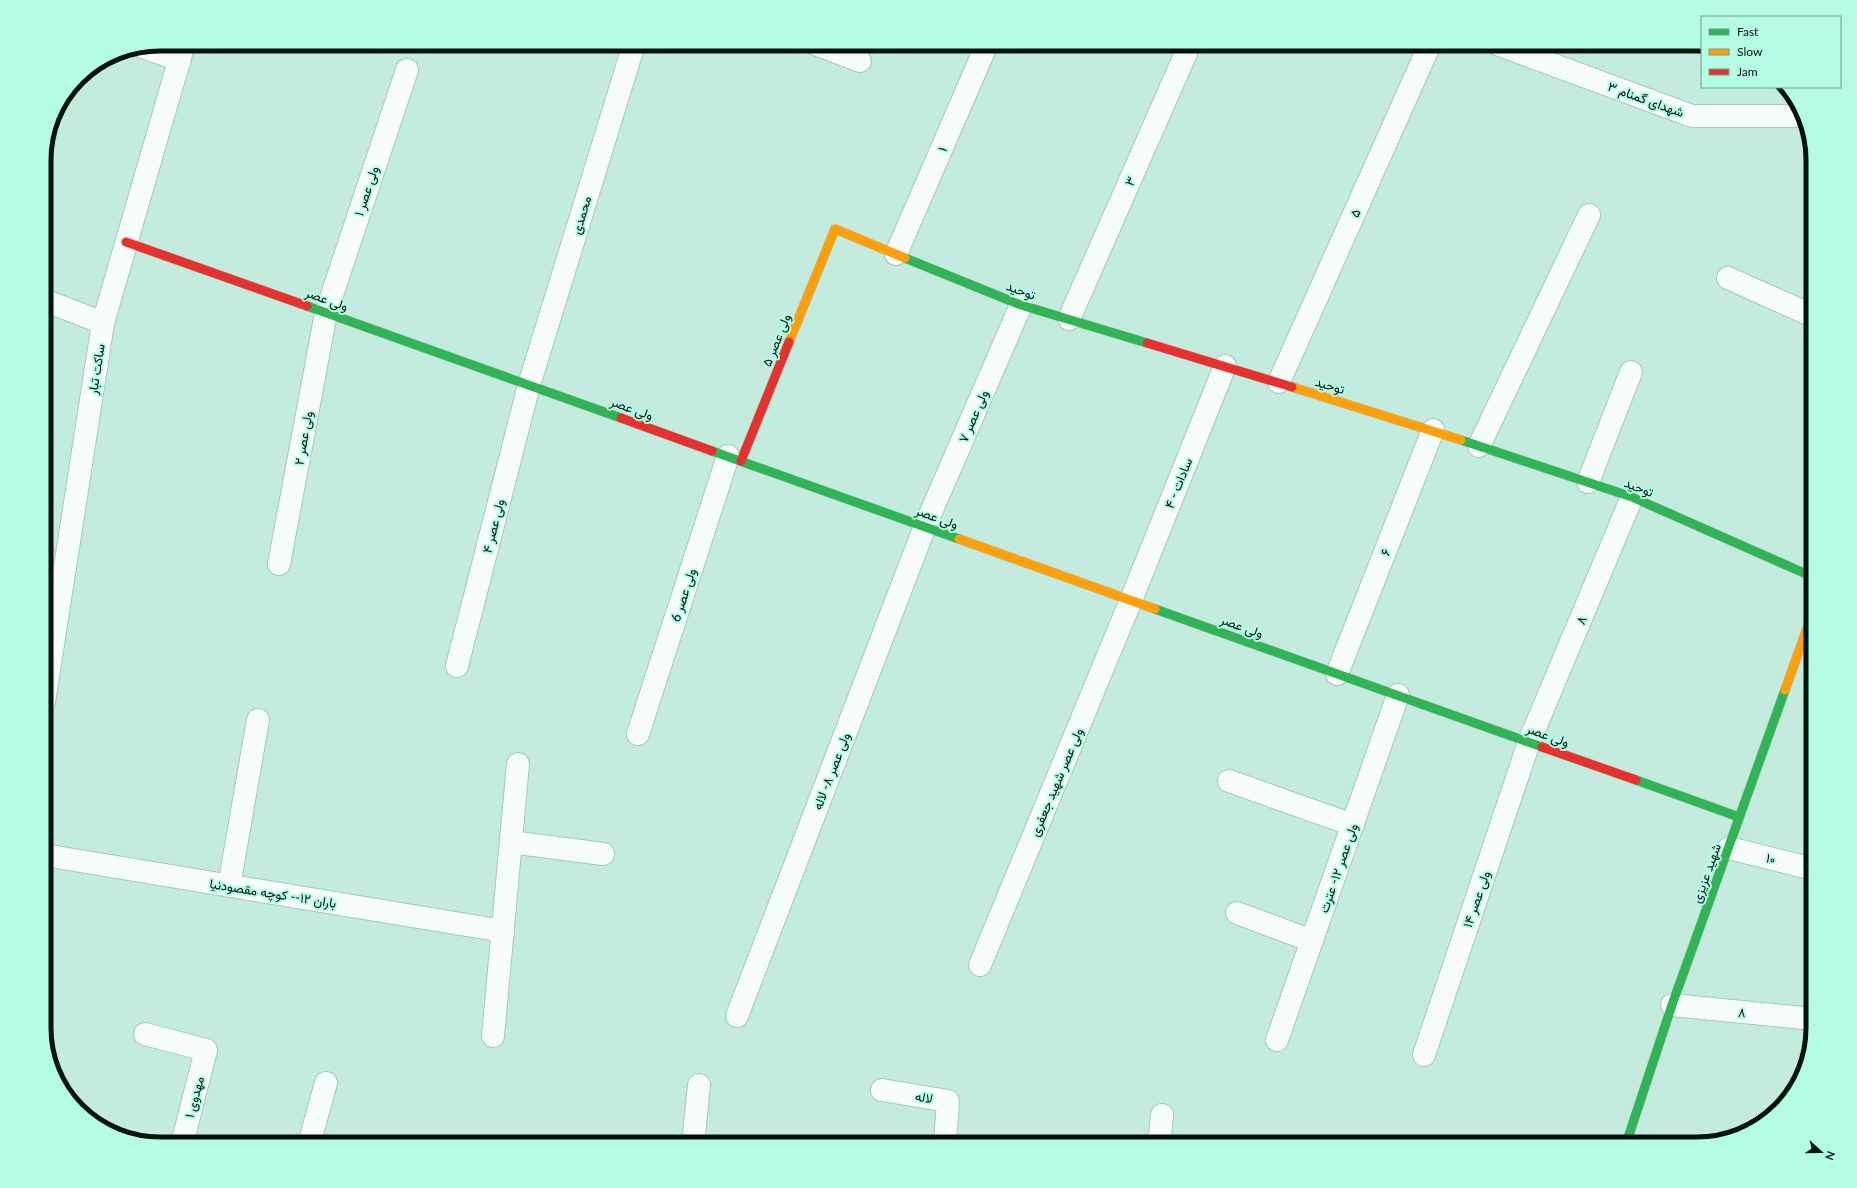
<svg xmlns="http://www.w3.org/2000/svg" width="1857" height="1188" font-family="Lato,Vazirmatn,sans-serif">
<style>
.lines{fill:none;stroke-linecap:round;stroke-linejoin:round}
.street-casing{stroke:#a8c7bd;stroke-width:24}
.fast-casing{stroke:#a8c7bd;stroke-width:10}
.slow-casing{stroke:#a8c7bd;stroke-width:10}
.jam-casing{stroke:#a8c7bd;stroke-width:10}
.street{stroke:#f6fcfa;stroke-width:22}
.fast{stroke:#30b455;stroke-width:9}
.slow{stroke:#ff9f0a;stroke-width:9}
.jam{stroke:#e5322d;stroke-width:9}
.labels{text-anchor:middle;stroke-width:4;stroke-linejoin:round;paint-order:stroke}
.street-label{font-size:13px;fill:#00130c;stroke:#b4fce4}
.rim{fill:none;stroke:#00130c;stroke-width:5}
</style>
<rect width="100%" height="100%" fill="#c4ecde"/>
<g class="lines">
<g class="street-casing">
<g id="street">
<path d="M815,44l45,17"/>
<path d="M1497,44l195,72h109"/>
<path d="M143,47l37,13"/>
<path d="M896,254l91,-210"/>
<path d="M1728,278l85,38"/>
<path d="M44,300l59,23"/>
<path d="M1069,319l121,-275"/>
<path d="M1279,382l151,-338"/>
<path d="M1479,446l110,-231"/>
<path d="M1588,482l43,-110"/>
<path d="M279,564l47,-251 81,-243"/>
<path d="M457,666l72,-281 105,-341"/>
<path d="M1337,674l96,-244"/>
<path d="M44,702l59,-379 81,-279"/>
<path d="M638,734l90,-278"/>
<path d="M1229,781l124,44"/>
<path d="M511,842l92,12"/>
<path d="M1729,848l84,21"/>
<path d="M44,855l459,76"/>
<path d="M229,886l29,-166"/>
<path d="M1237,913l75,28"/>
<path d="M980,965l151,-365 94,-234"/>
<path d="M1672,1005l141,14"/>
<path d="M737,1016l188,-490 96,-221"/>
<path d="M145,1034l61,16 -24,94"/>
<path d="M493,1036l25,-272"/>
<path d="M1277,1040l121,-345"/>
<path d="M1424,1055l105,-313 103,-245"/>
<path d="M882,1090l66,11 -3,43"/>
<path d="M309,1144l17,-61"/>
<path d="M693,1144l6,-59"/>
<path d="M1159,1144l3,-29"/>
</g>
</g>
<g class="fast-casing">
<g id="fast">
<path d="M905,258l116,47 126,38"/>
<path d="M307,306l314,112"/>
<path d="M1461,440l171,57 181,80"/>
<path d="M712,451l247,88"/>
<path d="M1155,609l387,138"/>
<path d="M1636,780l103,37"/>
<path d="M1626,1144l46,-139 113,-315"/>
</g>
</g>
<g class="slow-casing">
<g id="slow">
<path d="M789,342l46,-113 70,29"/>
<path d="M1292,387l169,53"/>
<path d="M959,539l196,70"/>
<path d="M1785,690l28,-78"/>
</g>
</g>
<g class="jam-casing">
<g id="jam">
<path d="M126,242l181,64"/>
<path d="M1147,343l145,44"/>
<path d="M621,418l91,33"/>
<path d="M741,461l48,-119"/>
<path d="M1542,747l94,33"/>
</g>
</g>
<use href="#street" class="street"/>
<use href="#fast" class="fast"/>
<use href="#slow" class="slow"/>
<use href="#jam" class="jam"/>
</g>
<g class="labels">
<g class="street-label">
<text transform="translate(1646 99) rotate(20)" y="5">شهدای گمنام ۳</text>
<text transform="translate(942 149) rotate(-67)" y="5">۱</text>
<text transform="translate(1130 181) rotate(-66)" y="5">۳</text>
<text transform="translate(366 191) rotate(-72)" y="5">ولی عصر ۱</text>
<text transform="translate(1355 213) rotate(-66)" y="5">۵</text>
<text transform="translate(581 215) rotate(-73)" y="5">محمدی</text>
<text transform="translate(1021 290) rotate(20)" y="5">توحید</text>
<text transform="translate(327 299) rotate(20)" y="5">ولی عصر</text>
<text transform="translate(776 340) rotate(-68)" y="5">ولی عصر ۵</text>
<text transform="translate(96 369) rotate(-81)" y="5">ساکت تبار</text>
<text transform="translate(1330 385) rotate(17)" y="5">توحید</text>
<text transform="translate(632 408) rotate(20)" y="5">ولی عصر</text>
<text transform="translate(973 416) rotate(-67)" y="5">ولی عصر ۷</text>
<text transform="translate(303 438) rotate(-80)" y="5">ولی عصر ۲</text>
<text transform="translate(1178 483) rotate(-68)" y="5">۴ - سادات</text>
<text transform="translate(1639 487) rotate(21)" y="5">توحید</text>
<text transform="translate(937 517) rotate(20)" y="5">ولی عصر</text>
<text transform="translate(493 526) rotate(-76)" y="5">ولی عصر ۴</text>
<text transform="translate(1385 552) rotate(-68)" y="5">۶</text>
<text transform="translate(683 595) rotate(-72)" y="5">ولی عصر 6</text>
<text transform="translate(1581 620) rotate(-67)" y="5">۸</text>
<text transform="translate(1242 626) rotate(20)" y="5">ولی عصر</text>
<text transform="translate(1548 735) rotate(20)" y="5">ولی عصر</text>
<text transform="translate(831 771) rotate(-69)" y="5">ولی عصر ۸- لاله</text>
<text transform="translate(1056 782) rotate(-67)" y="5">ولی عصر شهید جعفری</text>
<text transform="translate(1771 858) rotate(14)" y="5">۱۰</text>
<text transform="translate(1338 868) rotate(-71)" y="5">ولی عصر ۱۲- عترت</text>
<text transform="translate(1706 873) rotate(-70)" y="5">شهید عزیزی</text>
<text transform="translate(273 893) rotate(9)" y="5">باران ۱۲-- كوچه مقصودنيا</text>
<text transform="translate(1476 899) rotate(-71)" y="5">ولی عصر ۱۴</text>
<text transform="translate(1742 1012) rotate(5)" y="5">۸</text>
<text transform="translate(194 1097) rotate(-75)" y="5">مهدوی ۱</text>
<text transform="translate(924 1097) rotate(9)" y="5">لاله</text>
</g>
</g>
<path d="M0 0H1857V1188H0ZM160 51H1697A109 109 0 0 1 1806 160V1028A109 109 0 0 1 1697 1137H160A109 109 0 0 1 51 1028V160A109 109 0 0 1 160 51Z" fill="#b4fce4" fill-rule="evenodd"/>
<path class="rim" d="M160 51H1697A109 109 0 0 1 1806 160V1028A109 109 0 0 1 1697 1137H160A109 109 0 0 1 51 1028V160A109 109 0 0 1 160 51Z"/>
<rect x="1701" y="16" width="140" height="72" fill="#b4fce4" stroke="#6c9f8e"/>
<rect x="1709" y="29" width="20" height="6" fill="#30b455" stroke="#6c9f8e"/>
<text x="1737" y="36" font-size="12" fill="#00130c">Fast</text>
<rect x="1709" y="49" width="20" height="6" fill="#ff9f0a" stroke="#6c9f8e"/>
<text x="1737" y="56" font-size="12" fill="#00130c">Slow</text>
<rect x="1709" y="69" width="20" height="6" fill="#e5322d" stroke="#6c9f8e"/>
<text x="1737" y="76" font-size="12" fill="#00130c">Jam</text>
<g transform="translate(1821 1152) rotate(111)" stroke="#b4fce4" stroke-width="3" paint-order="stroke">
<path d="M0-3L7 15L0 10L-7 15Z" fill="#00130c"/>
<text y="-6" font-size="11" font-weight="bold" text-anchor="middle" fill="#00130c">N</text>
</g>
</svg>
